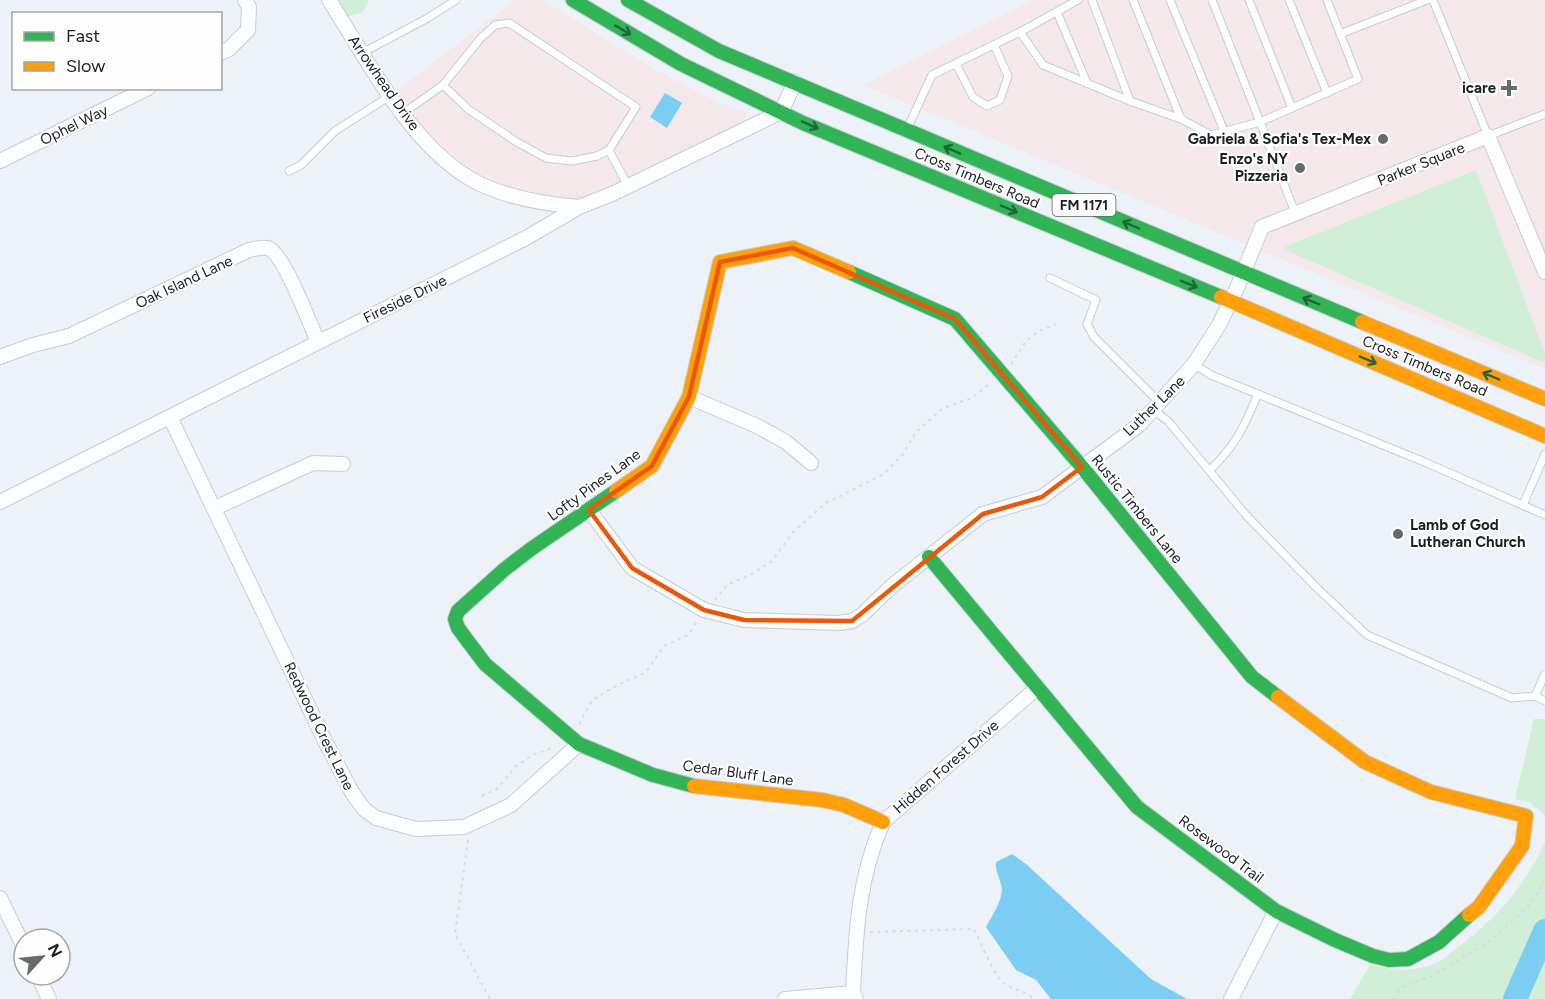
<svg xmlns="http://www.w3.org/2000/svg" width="1545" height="999" font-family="Figtree,sans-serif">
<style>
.commercial{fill:#f4e8ea}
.green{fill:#d0eed8}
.water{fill:#7ccdf2}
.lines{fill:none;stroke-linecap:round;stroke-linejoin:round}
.river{stroke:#7ccdf2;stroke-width:24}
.lane-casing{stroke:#c8ccd0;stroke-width:9}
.street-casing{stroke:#c8ccd0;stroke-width:16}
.fast-casing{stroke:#c8ccd0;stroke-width:16}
.slow-casing{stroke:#c8ccd0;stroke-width:16}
.path{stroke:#d8dadc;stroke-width:2;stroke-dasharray:3 4.5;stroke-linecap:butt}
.lane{stroke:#fcfdfe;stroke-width:7}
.street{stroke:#fcfdfe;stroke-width:14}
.fast{stroke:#30b455;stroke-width:14}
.slow{stroke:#ff9f0a;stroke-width:14}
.oneway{stroke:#25633a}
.marked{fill:none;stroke:#e8590c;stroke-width:4.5;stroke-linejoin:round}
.poi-dot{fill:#656a6d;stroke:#fefefe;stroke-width:2}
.labels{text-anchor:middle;stroke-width:4.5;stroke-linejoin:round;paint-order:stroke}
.shield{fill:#fefefe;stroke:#606365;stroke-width:1.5}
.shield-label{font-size:14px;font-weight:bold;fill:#1c2023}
.street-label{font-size:15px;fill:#1c2023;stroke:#fefefe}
.poi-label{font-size:15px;font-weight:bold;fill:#1c2023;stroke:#fefefe;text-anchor:end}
</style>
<rect width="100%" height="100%" fill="#ecf2f7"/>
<g class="commercial">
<path d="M515,0h28l112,70 67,34 25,8 -4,11 -23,13 -126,59 -23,5 -37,-5 -29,-6 -23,-10 -30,-19 -42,-44 -15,-24z"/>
<path d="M1033,0h512v369l-681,-284z"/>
</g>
<g class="green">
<path d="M333,0h36l-6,12 -17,5z"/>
<path d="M1476,170l69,184v9l-264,-115z"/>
<path d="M1534,719h11v96l-16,-13 -14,-3z"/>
<path d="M1545,842v157h-195l20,-34c24,5 40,8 64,-1 8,-3 16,-11 23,-16 39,-29 67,-60 88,-106z"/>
</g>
<g class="water">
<path d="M665,93l17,10 -15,25 -17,-11z"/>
<path d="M1012,854l14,10 125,115 36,20h-136l-15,-19 -20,-10 -30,-43c6,-11 15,-24 16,-37 0,-8 -7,-17 -6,-28z"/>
</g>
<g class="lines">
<path class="river" d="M1515,999l30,-68"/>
<g class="lane-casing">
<g id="lane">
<path d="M1092,0l38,101"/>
<path d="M1133,0l48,119"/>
<path d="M1170,0l54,131"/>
<path d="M1249,0l43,108"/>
<path d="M1289,0l38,93"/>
<path d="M1433,0l55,136 57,-22"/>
<path d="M1057,12l30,71"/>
<path d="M509,23l127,84 -27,43 -12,6 -25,5 -26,-3 -31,-17 -47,-32 -25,-24 37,-46 15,-14z"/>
<path d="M1020,32l23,33 87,36 51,18 30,16 49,-13 -48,-122"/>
<path d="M1340,34l87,-34"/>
<path d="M362,53l64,-34 30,-19"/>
<path d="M956,64l17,33 14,9 13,-6 8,-24 -14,-31"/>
<path d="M402,114l41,-29"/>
<path d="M908,127l24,-52 88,-43 58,-32"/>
<path d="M609,150l19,36"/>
<path d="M289,171l12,-6 34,-34 55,-35"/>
<path d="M1296,215l-36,-93 98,-43 -31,-79"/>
<path d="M1050,278l46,22 -9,24 7,13 66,66"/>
<path d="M1194,364l17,11 216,88 118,52"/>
<path d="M1153,410l15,11 78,94 71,73 50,47 145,63 23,-2 10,-22"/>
<path d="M1210,470c26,-25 34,-43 48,-76"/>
<path d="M1523,505l22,-51"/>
<path d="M1535,696l10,5"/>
</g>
</g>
<g class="street-casing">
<g id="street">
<path d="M329,0c38,59 79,141 140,178 30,18 75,26 110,29"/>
<path d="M220,53l9,-4 19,-19 1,-23 -4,-7"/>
<path d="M0,161l148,-73"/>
<path d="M0,357l33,-12 36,-9 180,-86c6,-1 13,-3 19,-2 16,6 42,76 50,94"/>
<path d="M689,397l68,29 29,16 25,21"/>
<path d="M170,417l155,324 28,53 11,15 12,9 40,11 48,-2 47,-22 68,-61"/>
<path d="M0,502l526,-264 53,-31 33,-13 169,-82 14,-30"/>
<path d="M215,508l98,-45 30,1"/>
<path d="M589,510l43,58 72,42 40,10 94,3 14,-2 10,-6 30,-29 91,-72 59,-17 97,-72 55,-61 25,-39 18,-37 25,-61 226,-91 57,136"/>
<path d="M0,898l24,49"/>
<path d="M38,975l11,24"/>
<path d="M785,999l68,-6"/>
<path d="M856,999l-3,-6c3,-61 5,-114 30,-171l155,-135"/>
<path d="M1231,999l45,-88"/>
</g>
</g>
<g class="fast-casing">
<g id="fast">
<path d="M573,0l108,64 122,59 418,174"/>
<path d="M628,0l91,51 643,271"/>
<path d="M849,272l106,47 127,148 170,210 26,20"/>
<path d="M616,491l-85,58 -26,20 -47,42 -3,8 3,9 27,36 94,80 74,31 41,11"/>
<path d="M929,557l208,250 139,104 59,29 38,16 16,4 19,-1 31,-17 30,-27"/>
</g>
</g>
<g class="slow-casing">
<g id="slow">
<path d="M1221,297l324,139"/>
<path d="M1362,322l183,77"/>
<path d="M616,491l36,-25 37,-69 31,-135 73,-14 56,24"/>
<path d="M1278,697l87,65 66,30 95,24 -4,30 -43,61 -10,8"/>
<path d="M694,786l128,14 22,5 39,17"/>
</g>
</g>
<g class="path">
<path d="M1011,364l15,-23 13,-10 17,-7"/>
<path d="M715,600l12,-15 25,-11 20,-13 21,-29 33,-29 58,-29 19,-20 13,-22 27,-24 29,-10 17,-14"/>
<path d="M579,724l13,-24 24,-14 30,-14 18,-26 24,-11 10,-15"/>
<path d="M482,796l15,-7 19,-23 18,-12 21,-7"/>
<path d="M468,840l-13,94 35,65"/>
<path d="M870,932l104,-3c6,12 21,49 31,55 10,6 20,7 29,15"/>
<path d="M1393,999l9,-12 32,-12 56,-34 42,-38 13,-23"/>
</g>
<use href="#lane" class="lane"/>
<use href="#street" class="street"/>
<use href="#fast" class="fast"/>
<use href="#slow" class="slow"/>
</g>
<defs><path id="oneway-shaft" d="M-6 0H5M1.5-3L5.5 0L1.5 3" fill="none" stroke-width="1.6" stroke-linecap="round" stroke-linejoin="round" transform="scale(1.5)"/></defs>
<g class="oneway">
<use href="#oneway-shaft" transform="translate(623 30) rotate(30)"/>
<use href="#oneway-shaft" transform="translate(810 125) rotate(24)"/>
<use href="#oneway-shaft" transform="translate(952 150) rotate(-156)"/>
<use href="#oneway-shaft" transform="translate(1009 209) rotate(23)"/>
<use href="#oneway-shaft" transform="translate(1131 225) rotate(-157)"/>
<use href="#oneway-shaft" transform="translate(1189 284) rotate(22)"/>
<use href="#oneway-shaft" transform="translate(1311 301) rotate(-158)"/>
<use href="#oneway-shaft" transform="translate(1368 360) rotate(23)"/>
<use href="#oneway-shaft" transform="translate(1491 376) rotate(-157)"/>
</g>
<path class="marked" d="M793,248l162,71 127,148 -40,30 -59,17 -131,107 -108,-1 -40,-10 -72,-42 -43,-58 63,-44 37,-69 31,-135z"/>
<g class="poi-dot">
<path d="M1506 79h6v6h6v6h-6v6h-6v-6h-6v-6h6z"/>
<circle cx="1383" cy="139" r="6"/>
<circle cx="1300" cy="168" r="6"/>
<circle cx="1398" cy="534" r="6"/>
</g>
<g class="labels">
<rect class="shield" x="1052.5" y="194" width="63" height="22" rx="4.5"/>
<g class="shield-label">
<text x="1084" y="210">FM 1171</text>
</g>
<g class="street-label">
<text transform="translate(384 83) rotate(55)" y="5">Arrowhead Drive</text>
<text transform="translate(74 125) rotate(-26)" y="5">Ophel Way</text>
<text transform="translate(1421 164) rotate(-22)" y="5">Parker Square</text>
<text transform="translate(977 178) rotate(23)" y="5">Cross Timbers Road</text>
<text transform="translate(184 282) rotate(-25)" y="5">Oak Island Lane</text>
<text transform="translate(405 299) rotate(-26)" y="5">Fireside Drive</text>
<text transform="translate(1425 366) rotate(23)" y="5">Cross Timbers Road</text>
<text transform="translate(1154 406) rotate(-44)" y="5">Luther Lane</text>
<text transform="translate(594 485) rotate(-36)" y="5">Lofty Pines Lane</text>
<text transform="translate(1137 509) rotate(51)" y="5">Rustic Timbers Lane</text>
<text transform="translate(319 726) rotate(64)" y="5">Redwood Crest Lane</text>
<text transform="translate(946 767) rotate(-41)" y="5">Hidden Forest Drive</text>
<text transform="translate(738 773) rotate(8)" y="5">Cedar Bluff Lane</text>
<text transform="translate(1221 849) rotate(37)" y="5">Rosewood Trail</text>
</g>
<g class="poi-label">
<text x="1496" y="93">icare</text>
<text x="1371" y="144">Gabriela &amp; Sofia's Tex-Mex</text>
<text x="1288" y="164">Enzo's NY<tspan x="1288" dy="17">Pizzeria</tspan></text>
<text x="1410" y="530" text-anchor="start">Lamb of God<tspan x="1410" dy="17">Lutheran Church</tspan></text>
</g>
</g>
<rect x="12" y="12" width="210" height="78" fill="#fefefe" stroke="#a4a5a6" stroke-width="1.5"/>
<rect x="24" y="32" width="30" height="9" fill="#30b455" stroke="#a4a5a6" stroke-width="1.5"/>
<text x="66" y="42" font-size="18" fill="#1c2023">Fast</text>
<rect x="24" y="62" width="30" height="9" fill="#ff9f0a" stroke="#a4a5a6" stroke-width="1.5"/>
<text x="66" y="72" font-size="18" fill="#1c2023">Slow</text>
<g transform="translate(42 957) rotate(63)"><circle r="28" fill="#fefefe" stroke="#a4a5a6" stroke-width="1.5"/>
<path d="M0-4.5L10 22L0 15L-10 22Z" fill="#656a6d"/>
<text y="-9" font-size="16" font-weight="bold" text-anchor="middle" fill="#1c2023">N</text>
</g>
</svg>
